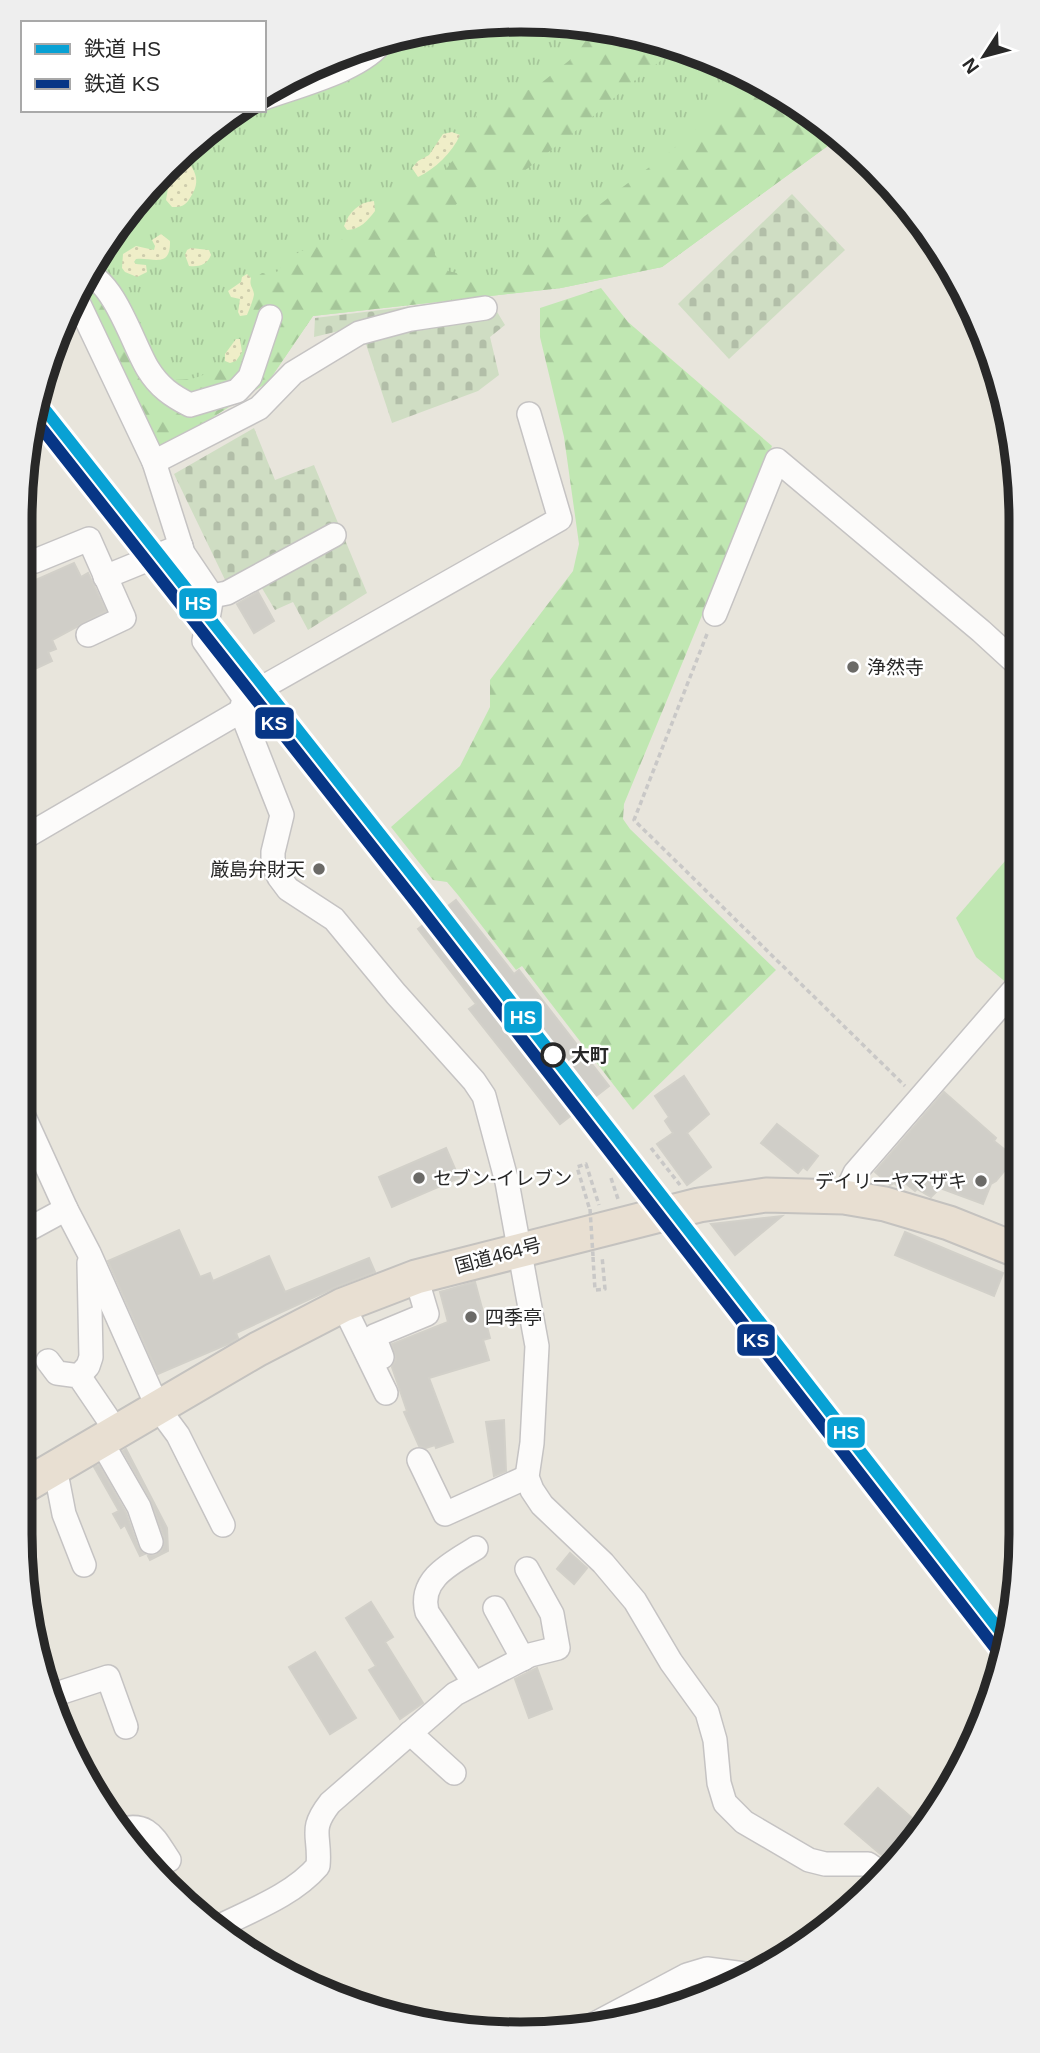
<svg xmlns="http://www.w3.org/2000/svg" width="1040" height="2053" font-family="Helvetica,'Noto Sans JP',sans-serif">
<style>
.grass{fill:url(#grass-tufts)}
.forest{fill:url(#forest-firs)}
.sand{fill:url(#sand-dots)}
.cemetery{fill:url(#cemetery-stones)}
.park{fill:#c0e7b2}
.building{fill:#d0cec8;stroke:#d2d0c9;stroke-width:2}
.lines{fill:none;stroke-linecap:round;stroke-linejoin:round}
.minor-casing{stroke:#c5c3c3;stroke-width:26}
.highway-casing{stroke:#c4c2bf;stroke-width:37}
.path{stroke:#c9c8c7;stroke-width:3.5;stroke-dasharray:5 3.5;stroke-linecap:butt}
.minor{stroke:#fcfbfa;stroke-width:23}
.highway{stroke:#e8dfd2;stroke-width:33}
.path-bridge{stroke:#c9c8c7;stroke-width:3.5;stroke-dasharray:5 3.5;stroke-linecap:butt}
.rail-1-casing{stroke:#fff;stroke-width:18}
.rail-2-casing{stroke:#fff;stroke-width:18}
.rail-1{stroke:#08a1d4;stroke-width:12}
.rail-2{stroke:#073686;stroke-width:12}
.poi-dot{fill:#6b6a67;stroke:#fff;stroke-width:2.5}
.stop-dot{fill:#fff;stroke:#282828;stroke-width:3.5}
.labels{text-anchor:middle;stroke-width:5;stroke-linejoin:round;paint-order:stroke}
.poi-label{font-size:19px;fill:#282828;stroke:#fff;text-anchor:start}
.stop-label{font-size:19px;font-weight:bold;fill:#282828;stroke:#fff;text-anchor:start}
.street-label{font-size:19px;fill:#282828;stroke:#fff}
.rim{fill:none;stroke:#282828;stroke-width:9}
.line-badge{stroke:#fff;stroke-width:2.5}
.badge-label{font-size:19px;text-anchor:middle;font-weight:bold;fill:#fff}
</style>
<defs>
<pattern id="grass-tufts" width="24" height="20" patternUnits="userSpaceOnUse" patternTransform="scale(1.75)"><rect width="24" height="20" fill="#c0e7b2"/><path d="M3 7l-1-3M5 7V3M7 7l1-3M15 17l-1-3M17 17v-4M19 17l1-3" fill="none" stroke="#a5c699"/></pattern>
<pattern id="forest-firs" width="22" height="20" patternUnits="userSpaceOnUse" patternTransform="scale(1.75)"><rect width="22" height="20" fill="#c0e7b2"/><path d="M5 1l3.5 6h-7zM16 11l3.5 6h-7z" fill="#a5c699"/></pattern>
<pattern id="sand-dots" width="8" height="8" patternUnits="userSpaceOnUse" patternTransform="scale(1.75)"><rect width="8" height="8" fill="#efeec8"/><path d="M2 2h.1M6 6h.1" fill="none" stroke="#cdccac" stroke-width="1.8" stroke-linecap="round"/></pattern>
<pattern id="cemetery-stones" width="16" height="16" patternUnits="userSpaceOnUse" patternTransform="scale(1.75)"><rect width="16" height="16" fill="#cfddc3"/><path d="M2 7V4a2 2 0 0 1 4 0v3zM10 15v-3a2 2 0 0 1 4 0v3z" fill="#b2bea8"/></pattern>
</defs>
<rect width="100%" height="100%" fill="#e8e5dc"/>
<path class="grass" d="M553,20l97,16 92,35 98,66 -178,130 -101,21 -248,28 -45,66 -110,70 -71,-162 -13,3 49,-78 67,-72 46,-33h28v-20l95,-44 96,-23z"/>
<g class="forest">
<path d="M595,27l55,9 29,11 -49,37 -48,42 -59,46 -34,5 -27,21 -19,21 -10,17 2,19 13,16 29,7 44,-9 16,-16 79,-61 55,-41 62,-55 30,-11 77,52 -178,130 -101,21 -248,28 -45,66 -110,70 -71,-162 -13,3 16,-25 74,111c19,2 39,1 53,-14l17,2 7,-4 8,-17 -2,-10 5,-9 -1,-11 6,-17 -5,-13 2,-7 8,-6c4,0 9,1 12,0 6,-1 7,-8 11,-12 9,-8 20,-10 30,-18l16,1 40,-16 22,-26 24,-18 27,-12 27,-36 6,-22 28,-17 30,-9 41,-33z"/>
<path d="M601,288l27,34 144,124 -148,358 -1,15 7,10 146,141 -143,140 -111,-144 -6,4 -58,-75 -11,-13 -14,-2 -42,-53 69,-61 30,-59v-27l83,-109 6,-27 -15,-107 -24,-100v-29z"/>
</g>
<g class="sand">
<path d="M452,132l8,3c-8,18 -25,34 -42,42l-6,-9 6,-7 11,-6 14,-21z"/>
<path d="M181,153c13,16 22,26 9,45 -5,8 -8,9 -18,9l-6,-7 2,-12 -9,-3 -4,-5z"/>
<path d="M374,201l1,10c-7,9 -15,19 -28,19l-3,-4c5,-14 15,-24 30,-25z"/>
<path d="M161,234l9,7c1,28 -18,16 -34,18l-2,3 2,2 10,1 1,7 -10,5 -12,-5 -3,-4 1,-14 13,-8 18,4 1,-4 -3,-6z"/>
<path d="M191,248l18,2 2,5c-4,10 -12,12 -22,11l-4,-11 2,-5z"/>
<path d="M247,274l4,4c-2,8 2,9 3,16 0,4 -5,16 -7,21l-7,1 -2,-4 2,-13 -9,-2 -3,-6 13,-9 1,-5z"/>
<path d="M236,339h4l2,13 -6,9 -6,2 -5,-2v-7z"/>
</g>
<g class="cemetery">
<path d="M792,194l53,56 -116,109 -51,-55z"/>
<path d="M488,297l17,28 -15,12 9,38 -21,16 -86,32 -32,-97 -46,11 1,-19z"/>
<path d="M254,428l21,52 39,-15 53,128 -59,37 -15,-28 -18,8 -22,-37 -25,13 -54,-112z"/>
</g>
<path class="park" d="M1018,846v127l-9,12 -33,-28 -20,-39z"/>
<g class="building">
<path d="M74,563l7,14 7,-4 18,38 -54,29 4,9 -8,3 4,9 -32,15v-89z"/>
<path d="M258,592l16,29 -20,12 -17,-29z"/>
<path d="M456,900l58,74 5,-4 90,116 -49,38 -91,-115 7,-5 -58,-75z"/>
<path d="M684,1076l25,38 -22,19 24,34 -24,18 -30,-41 16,-11 -8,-12 4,-4 -14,-21z"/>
<path d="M944,1092l52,46 -2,3 21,17 -19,23 -5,3 -8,20 -43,-16 -9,9 -14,-8 -2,2 -10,-8 -5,5 -6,-5 -4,2 -15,-13z"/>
<path d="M777,1124l41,32 -11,14 -4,-3 -5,6 -37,-30z"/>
<path d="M446,1148l13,30 -67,29 -13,-30z"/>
<path d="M782,1216l-47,39 -24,-31z"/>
<path d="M179,1230l21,47 10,-4 3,8 56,-25 16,36 84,-34 6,14 -39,15 -100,46 2,5 -8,5 -72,31 -50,-113z"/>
<path d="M905,1232l98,41 -9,23 -99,-41z"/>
<path d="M475,1282l15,56 -7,2 6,20 -60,18 24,64 -17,6 -1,-3 -9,3 -7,-2 -15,-34 3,-1 -15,-44 4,-8 -4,-15 56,-22 -8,-30z"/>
<path d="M504,1420l2,51 -12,5 -8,-54z"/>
<path d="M126,1449l41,79 1,23 -18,9 -2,-4 8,-1 6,-4 2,-14 -13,-37 -28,-49z"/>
<path d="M99,1465l27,48 12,34 7,7 -5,2 -15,-31 -4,3 -8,-14 6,-3 -25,-44z"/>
<path d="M570,1553l17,15 -13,16 -17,-15z"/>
<path d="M371,1602l22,35 -8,5 38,61 -23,16 -31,-49 7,-4 -30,-48z"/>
<path d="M315,1652l41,66 -26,16 -41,-67z"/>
<path d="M537,1668l15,41 -23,9 -14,-39z"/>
<path d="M878,1788l34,30 -5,5 8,7 -24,33 -46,-39z"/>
</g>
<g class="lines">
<g class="minor-casing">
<g id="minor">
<path d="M264,98c33,-12 101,-29 119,-58"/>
<path d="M86,274c28,6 48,73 62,95 11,18 24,27 42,36l47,-14 13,-14 20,-60"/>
<path d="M69,305l9,-3 76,160 29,91 29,43 -8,45 40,57 -3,13 41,104 -9,37v12l6,13 9,12 46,30 62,75 78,87 10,15 23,86 30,164 -5,97 -5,34 5,13 10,15 61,58 32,38 36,61 36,50 8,28 4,43 6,20 19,19 65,38 16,4h43l15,10"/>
<path d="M154,462l105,-54 34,-35 66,-40 52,-14 74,-11"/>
<path d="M20,557l15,4 54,-22 35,79 -36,17"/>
<path d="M105,577l76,-31"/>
<path d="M212,596l15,-3 107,-58"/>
<path d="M715,614l62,-154 204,171 36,33"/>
<path d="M244,698l316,-179 -31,-105"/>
<path d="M20,840l221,-129"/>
<path d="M20,1108l46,101 23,44 69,155 20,27 45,90"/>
<path d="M844,1197l11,-24 163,-188"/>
<path d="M20,1234l46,-25"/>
<path d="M343,1305l43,88"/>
<path d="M382,1357l-8,-21 53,-22 -11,-37"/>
<path d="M48,1361l9,12 22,3 38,56"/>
<path d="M79,1376l9,-10 3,-9 -2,-94"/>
<path d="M101,1441l38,66 12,35"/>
<path d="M419,1460l26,54 82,-37"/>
<path d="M52,1470l6,13 6,31 20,51"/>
<path d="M495,1608l28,51"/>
<path d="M474,1683l-47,-71c-9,-33 25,-49 49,-64"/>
<path d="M47,1697l61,-20 18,50"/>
<path d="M410,1733l44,40"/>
<path d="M118,1830c31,-9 36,8 51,30"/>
<path d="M218,1927c34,-17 75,-32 100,-61 3,-31 -10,-35 12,-63l125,-109 75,-39 28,-7 -6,-34 -25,-45"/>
<path d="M589,2027l98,-52 20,-6 45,6"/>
</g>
</g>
<g class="highway-casing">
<path id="highway" d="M19,1489l239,-140 85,-44 73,-28 283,-72 67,-10 78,2 41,7 64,19 70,28"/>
</g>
<g class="path">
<path d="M707,634l-73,186 271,266"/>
<path d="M651,1148l29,37"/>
<path d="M611,1178l7,21"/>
<path d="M589,1207l-12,-40 9,-3 13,41"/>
<path d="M593,1257l2,33 10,-1 -3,-33"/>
</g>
<use href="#minor" class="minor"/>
<use href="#highway" class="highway"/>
<path class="path-bridge" d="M590,1209l3,47"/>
<g class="rail-1-casing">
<path id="rail-1" d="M35,397l394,499 578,744"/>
</g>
<g class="rail-2-casing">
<path id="rail-2" d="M32,416l386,489 578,744"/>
</g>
<use href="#rail-1" class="rail-1"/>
<use href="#rail-2" class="rail-2"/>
</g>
<g class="poi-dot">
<circle cx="853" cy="667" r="7"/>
<circle cx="319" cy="869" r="7"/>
<circle cx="419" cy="1178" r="7"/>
<circle cx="981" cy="1181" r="7"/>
<circle cx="471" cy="1317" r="7"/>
</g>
<circle class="stop-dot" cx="553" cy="1055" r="11"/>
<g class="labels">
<g class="poi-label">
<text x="867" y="674">浄然寺</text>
<text x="305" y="876" text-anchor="end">厳島弁財天</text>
<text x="433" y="1185">セブン-イレブン</text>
<text x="967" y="1188" text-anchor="end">デイリーヤマザキ</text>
<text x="485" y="1324">四季亭</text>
</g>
<g class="stop-label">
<text x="571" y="1062">大町</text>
</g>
<g class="street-label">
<text transform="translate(498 1255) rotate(-15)" y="7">国道464号</text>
</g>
</g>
<path d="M0 0H1040V2053H0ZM520 32H521A488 488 0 0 1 1009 520V1534A488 488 0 0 1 521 2022H520A488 488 0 0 1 32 1534V520A488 488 0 0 1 520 32Z" fill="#eee" fill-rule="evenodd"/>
<path class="rim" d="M520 32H521A488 488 0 0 1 1009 520V1534A488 488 0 0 1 521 2022H520A488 488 0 0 1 32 1534V520A488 488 0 0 1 520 32Z"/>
<g class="line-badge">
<rect x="178" y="587" width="40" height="33" rx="7" fill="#08a1d4"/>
<rect x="254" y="706" width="41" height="34" rx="7" fill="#073686"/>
<rect x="503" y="1000" width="40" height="34" rx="7" fill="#08a1d4"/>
<rect x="736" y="1323" width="40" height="34" rx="7" fill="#073686"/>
<rect x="826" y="1416" width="40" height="33" rx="7" fill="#08a1d4"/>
</g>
<g class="badge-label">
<text x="198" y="610">HS</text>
<text x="274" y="730">KS</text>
<text x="523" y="1024">HS</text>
<text x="756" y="1347">KS</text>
<text x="846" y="1439">HS</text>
</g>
<rect x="21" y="21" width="245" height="91" fill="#ffffff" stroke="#a9a9a9" stroke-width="2"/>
<rect x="35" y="44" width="35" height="10" fill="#08a1d4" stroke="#a9a9a9" stroke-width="2"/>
<text x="84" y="56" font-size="21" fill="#282828">鉄道 HS</text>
<rect x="35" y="79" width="35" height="10" fill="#073686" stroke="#a9a9a9" stroke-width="2"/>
<text x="84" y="91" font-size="21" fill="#282828">鉄道 KS</text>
<g transform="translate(984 56) rotate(234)" stroke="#ffffff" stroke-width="5" paint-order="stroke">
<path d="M0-5L12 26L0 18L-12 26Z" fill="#282828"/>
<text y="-10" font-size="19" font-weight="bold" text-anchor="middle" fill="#282828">N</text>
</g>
</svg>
